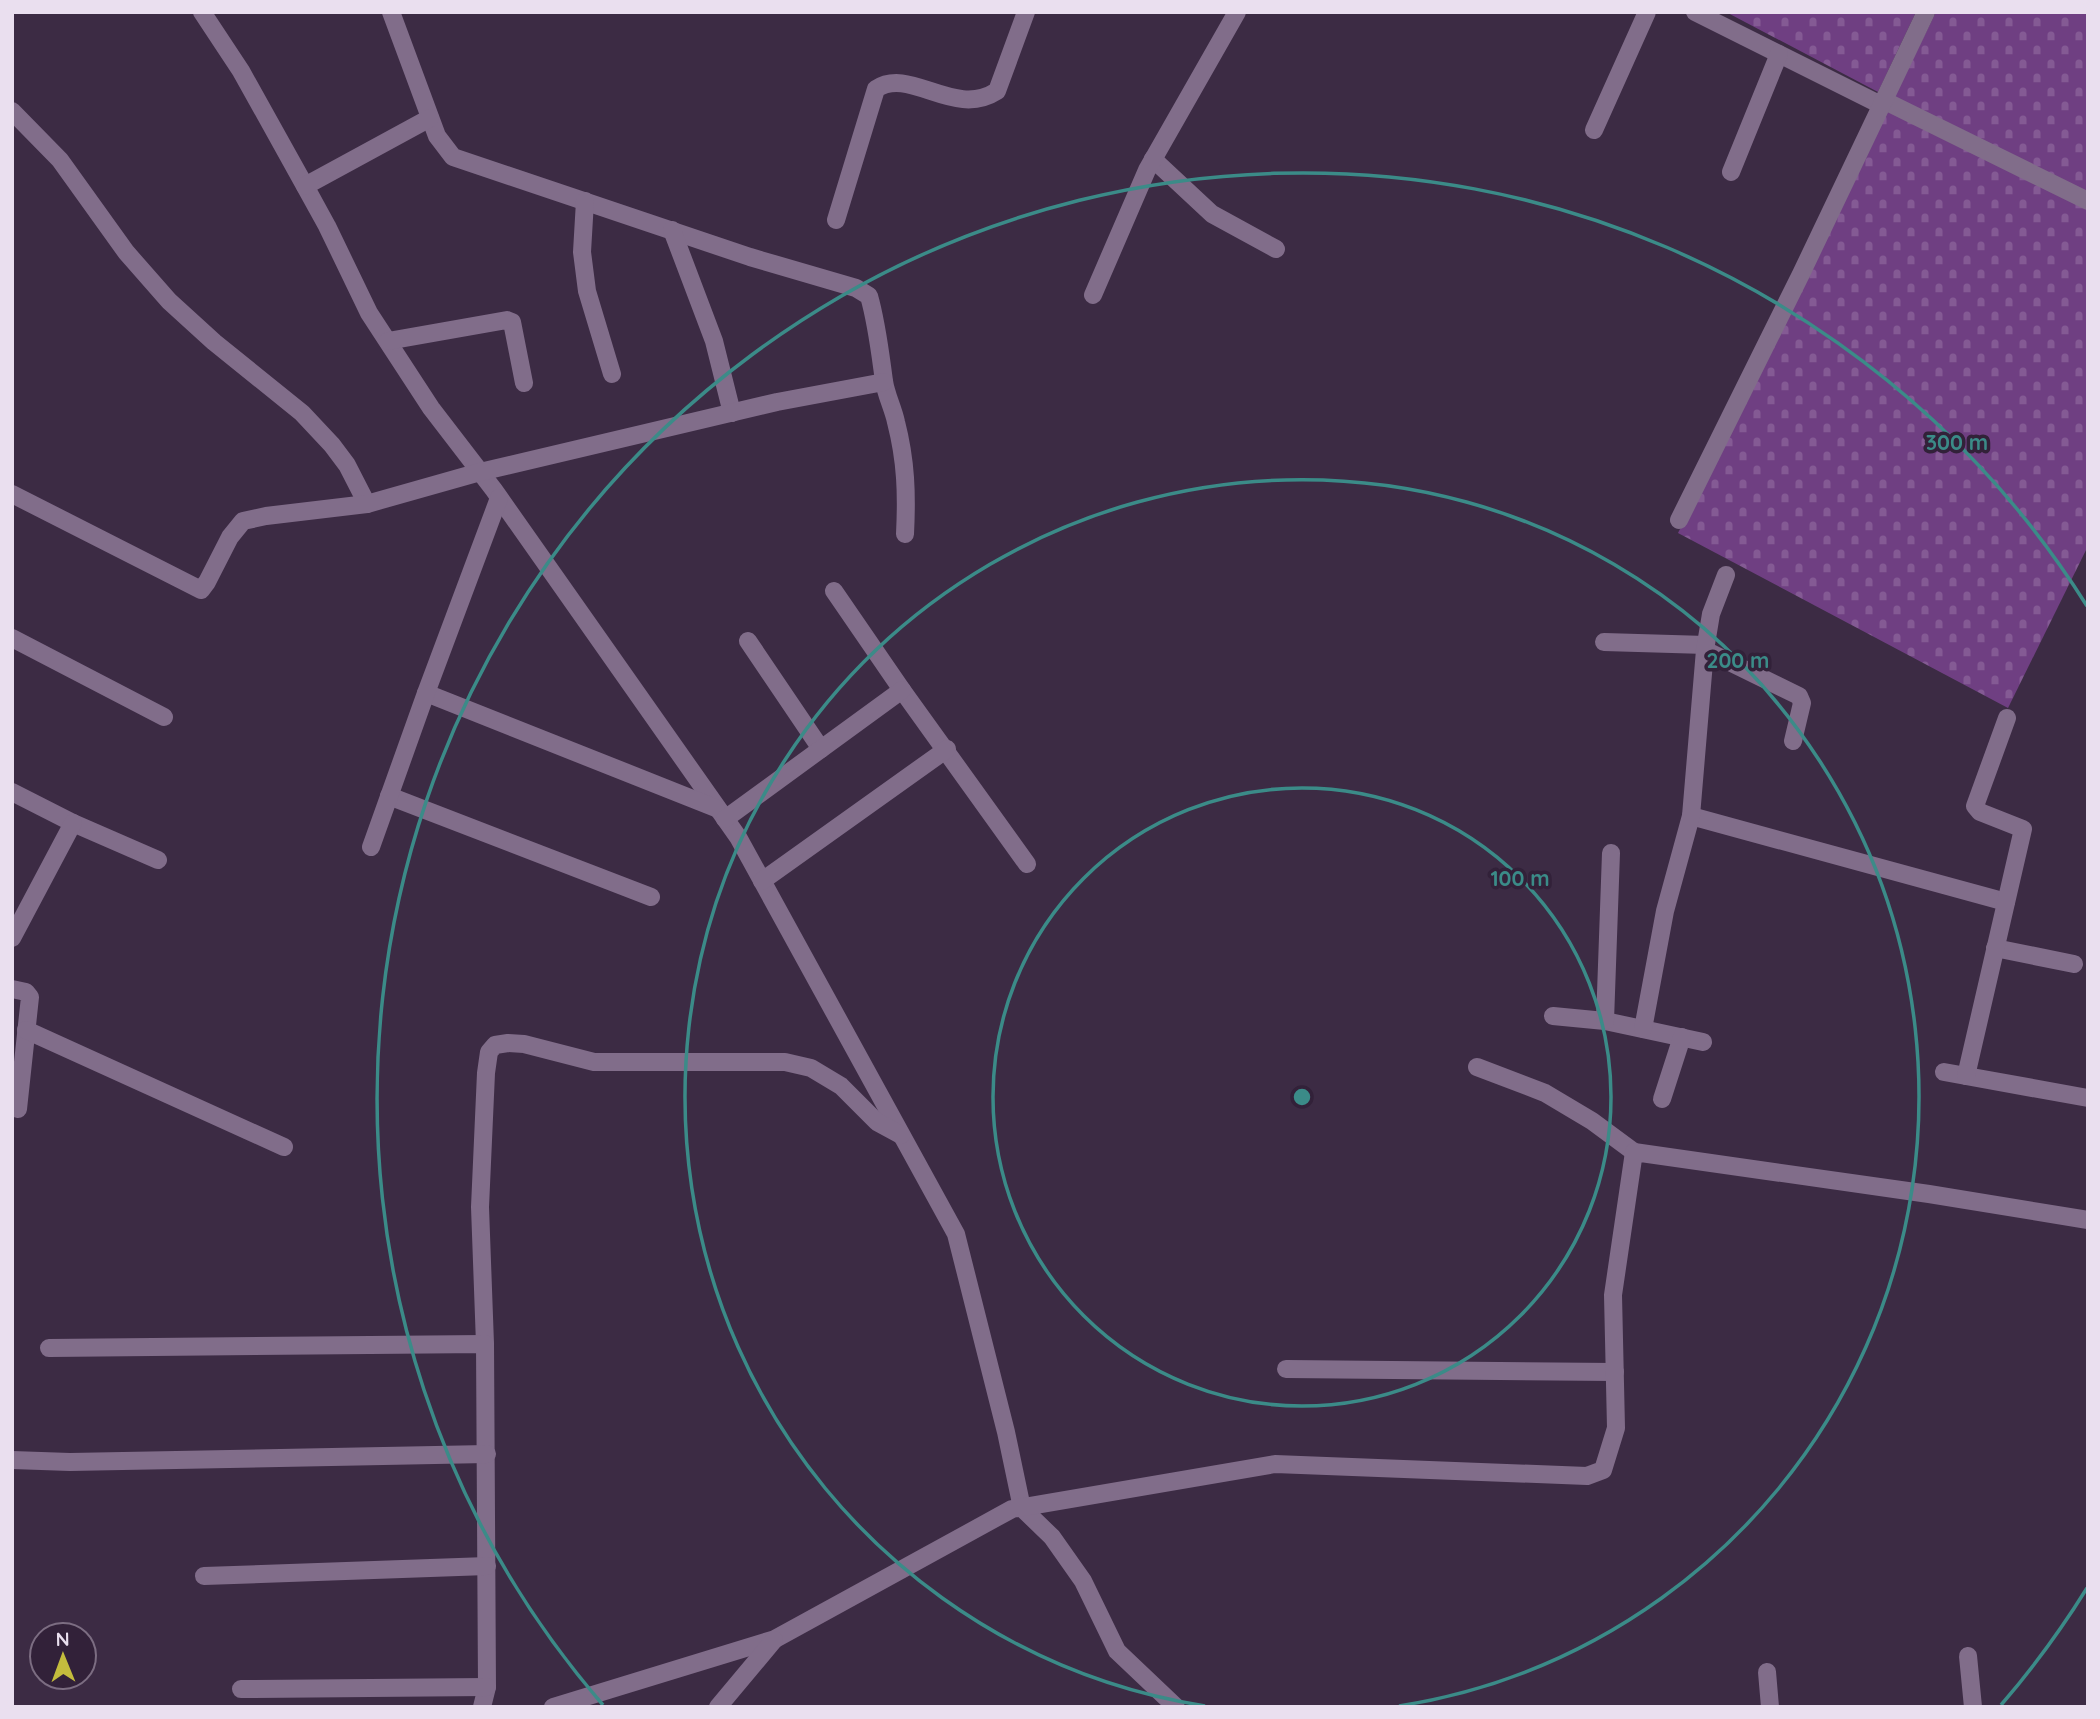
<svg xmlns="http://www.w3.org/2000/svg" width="2100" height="1719" font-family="Quicksand,sans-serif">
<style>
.cemetery{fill:url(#cemetery-stones)}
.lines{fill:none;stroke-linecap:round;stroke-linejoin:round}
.minor{stroke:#816d8a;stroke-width:18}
.ring{fill:none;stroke:#3b8b88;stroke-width:3.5}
.centre{fill:#3b8b88;stroke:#322139;stroke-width:3.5}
.ring-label{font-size:21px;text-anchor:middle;font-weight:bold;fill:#3b8b88;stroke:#322139;stroke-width:7;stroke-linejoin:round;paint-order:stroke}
</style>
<defs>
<pattern id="cemetery-stones" width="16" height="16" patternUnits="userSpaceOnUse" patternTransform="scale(1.75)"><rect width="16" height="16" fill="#6f3f82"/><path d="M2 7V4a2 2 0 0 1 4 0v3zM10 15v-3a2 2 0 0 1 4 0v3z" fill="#845a94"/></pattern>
</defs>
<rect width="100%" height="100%" fill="#3c2b44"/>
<g class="cemetery">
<path d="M1726,12h190l-38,80z"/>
<path d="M1936,12h152v534l-80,162 -330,-175z"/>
</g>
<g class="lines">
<g class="minor">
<path d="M202,12l39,59 64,115 22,40 42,87 62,95 63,82 244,347 218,397 50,198 16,76 30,29 31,44 34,70 59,56"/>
<path d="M391,12l46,124 16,21 297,100 106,31 13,8c8,28 11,56 15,85 2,14 9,27 12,41 10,39 11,72 9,112"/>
<path d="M1695,12l186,93"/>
<path d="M1883,100l205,101"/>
<path d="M12,111l48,49 66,92 43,49 45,41 88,71 30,32 15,20 20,39"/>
<path d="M1594,130l53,-118"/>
<path d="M1153,159l59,55 64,35"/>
<path d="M1731,172l48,-118"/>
<path d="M305,186l125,-68"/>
<path d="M585,201l-3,51 5,39 25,83"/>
<path d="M836,220l40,-131c34,-23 78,30 121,2l29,-79"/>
<path d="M672,230l42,111 18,72"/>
<path d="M1093,295l54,-125 90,-158"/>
<path d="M388,341l119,-21 5,2 12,61"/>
<path d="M12,494l189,96 6,-8 23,-45 13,-16 23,-5 101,-12 113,-32 297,-70 107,-20"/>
<path d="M1679,520l122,-246 125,-262"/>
<path d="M834,591l68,99 125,174"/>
<path d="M12,638l152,79"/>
<path d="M748,641l73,108"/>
<path d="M1604,642l102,3"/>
<path d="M1705,650l94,46 3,7 -9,38"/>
<path d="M426,693l292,116"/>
<path d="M12,792l61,31 85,37"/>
<path d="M389,796l262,101"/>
<path d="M1691,816l315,86"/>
<path d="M725,819l177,-129"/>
<path d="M371,847l55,-154 73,-195"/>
<path d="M762,881l185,-132"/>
<path d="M12,938l61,-115"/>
<path d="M1995,948l79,16"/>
<path d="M12,989l14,3 4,5 -12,112"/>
<path d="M1553,1016l52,5 98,21"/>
<path d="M1605,1021l6,-168"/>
<path d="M1643,1029l22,-118 26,-95 14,-166 6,-36 15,-39"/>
<path d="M26,1030l258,117"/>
<path d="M1477,1067l68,26 47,28 42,31"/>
<path d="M1944,1072l144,26"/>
<path d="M1966,1076l57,-247 -43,-17 -5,-6 32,-88"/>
<path d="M1662,1099l20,-62"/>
<path d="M485,1344l-5,-137 6,-134 3,-21 6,-7 13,-2 16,1 70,18h191l26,6 30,18 36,36 24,13"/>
<path d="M49,1348l436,-4 2,343 -5,20"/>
<path d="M1286,1369l329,3"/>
<path d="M12,1460l58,2 417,-8"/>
<path d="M204,1576l283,-10"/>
<path d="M1968,1656l5,51"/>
<path d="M1767,1672l3,35"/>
<path d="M241,1689l246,-2"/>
<path d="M553,1707l222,-68 237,-130 263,-45 312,12 16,-6 13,-42 -3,-133 21,-143 295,42 159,26"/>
<path d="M718,1707l56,-67"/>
</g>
</g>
<g class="ring">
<circle cx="1302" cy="1097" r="309"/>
<path d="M1205 1706A617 617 0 1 1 1399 1706"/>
<path d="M2087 1588A926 926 0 0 1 2001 1705M603 1705A926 926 0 1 1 2087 606"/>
</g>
<circle cx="1302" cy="1097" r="10" class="centre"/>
<g class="ring-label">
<text x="1957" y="450">300 m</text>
<text x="1738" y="668">200 m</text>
<text x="1520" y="886">100 m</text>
</g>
<rect width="2100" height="1719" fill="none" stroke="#eadfef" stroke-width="28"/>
<g transform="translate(63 1656) rotate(359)"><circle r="33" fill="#322139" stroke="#7c6d82" stroke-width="2"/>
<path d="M0-5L12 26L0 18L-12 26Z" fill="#c4bc3d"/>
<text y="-10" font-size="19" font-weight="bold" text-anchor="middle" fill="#eadfef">N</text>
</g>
</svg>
